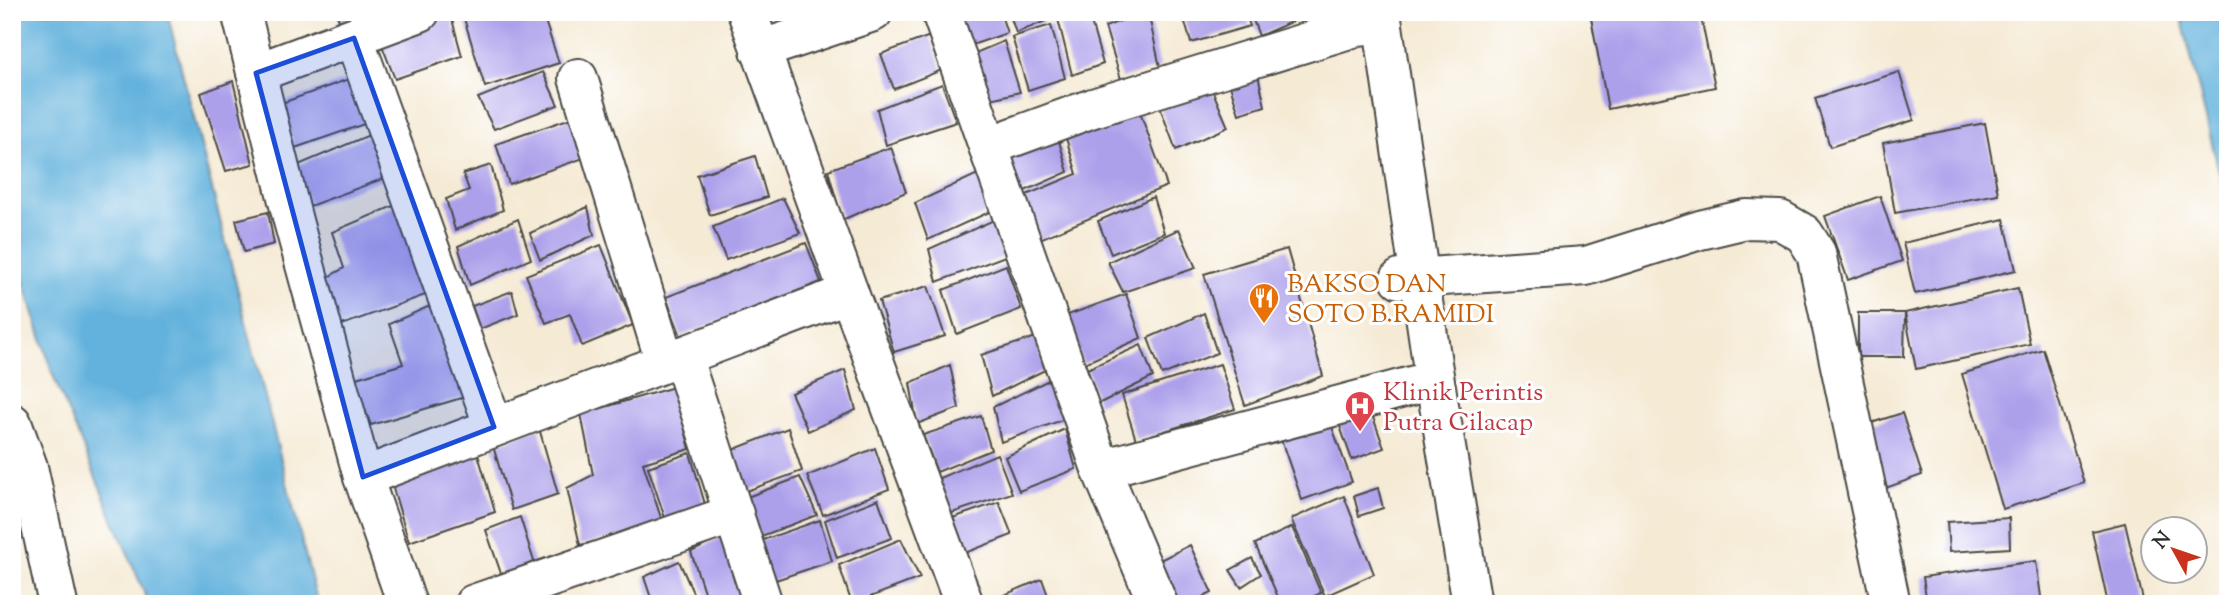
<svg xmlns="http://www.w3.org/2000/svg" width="2240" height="616" font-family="'Sorts Mill Goudy',serif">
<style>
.water{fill:#64b2dd;stroke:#486e84;stroke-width:2}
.building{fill:#ada0eb}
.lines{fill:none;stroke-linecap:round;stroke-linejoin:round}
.minor-casing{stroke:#494844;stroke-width:42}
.minor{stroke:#fff;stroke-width:38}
.marked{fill:#1d4ed8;fill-opacity:0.2;stroke:#1d4ed8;stroke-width:5;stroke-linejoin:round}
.labels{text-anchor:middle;stroke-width:6;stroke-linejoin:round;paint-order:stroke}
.food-label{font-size:26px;fill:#c56008;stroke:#fff;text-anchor:start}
.health-label{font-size:26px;fill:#be3a42;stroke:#fff;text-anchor:start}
</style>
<rect width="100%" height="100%" fill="#fff"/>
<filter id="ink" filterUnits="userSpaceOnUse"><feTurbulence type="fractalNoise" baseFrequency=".0143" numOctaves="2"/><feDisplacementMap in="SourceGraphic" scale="14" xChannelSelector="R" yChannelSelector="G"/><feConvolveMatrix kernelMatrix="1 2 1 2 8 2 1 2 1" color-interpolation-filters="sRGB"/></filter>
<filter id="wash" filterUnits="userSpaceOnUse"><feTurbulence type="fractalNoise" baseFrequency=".00686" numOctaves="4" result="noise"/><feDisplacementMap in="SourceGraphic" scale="28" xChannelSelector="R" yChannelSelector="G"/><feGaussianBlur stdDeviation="1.57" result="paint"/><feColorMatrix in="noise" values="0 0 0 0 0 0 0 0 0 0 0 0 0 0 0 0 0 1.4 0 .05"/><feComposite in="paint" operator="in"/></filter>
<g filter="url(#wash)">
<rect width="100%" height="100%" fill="#f5ead4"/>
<g class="water">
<path d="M12,12h155l147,577 5,15h-170l-95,-226 -42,-134z"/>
<path d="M2180,12h48v197z"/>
</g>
<g id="blocks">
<g class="building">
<path d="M336,12h28l2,7 -24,10z"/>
<path d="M436,12h14l12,44 -67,23 -17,-44z"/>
<path d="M462,12h80l17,51 -74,24z"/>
<path d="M948,12h52l7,21 -47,16z"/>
<path d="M1009,12h59l-52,21z"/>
<path d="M1081,12h7l15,52 -31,11 -14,-56z"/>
<path d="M1096,12h24l-20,9z"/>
<path d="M1142,12h6l12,55 -39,12 -16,-52z"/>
<path d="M1182,12h63l5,14 -59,17z"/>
<path d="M1250,12h46l2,7 -39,17z"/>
<path d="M1590,12h110l15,75 -107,22z"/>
<path d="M1051,25l14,53 -37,12 -16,-53z"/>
<path d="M930,36l12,34 -48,19 -13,-35z"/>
<path d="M1004,41l16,51 -38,9 -14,-45z"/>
<path d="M1256,66l9,40 -26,8 -11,-35z"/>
<path d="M543,72l15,33 -64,24 -16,-31z"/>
<path d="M1899,72l15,48 -84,27 -15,-49z"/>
<path d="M360,75l16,45 -81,28 -16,-44z"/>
<path d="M1208,80l20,47 -52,23 -18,-48z"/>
<path d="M233,81l20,83 -27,7 -25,-78z"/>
<path d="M942,84l14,38 -70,23 -9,-36z"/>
<path d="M1135,99l32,87 -132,55 -16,-43 58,-24 -15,-49z"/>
<path d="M571,118l13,40 -75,26 -13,-40z"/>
<path d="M1985,123l13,71 -103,19 -12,-70z"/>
<path d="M1056,131l12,41 -50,22 -15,-42z"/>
<path d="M369,135l16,43 -75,28 -14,-40z"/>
<path d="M891,147l15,45 -64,28 -14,-50z"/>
<path d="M755,156l12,41 -57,18 -13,-40z"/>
<path d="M491,165l12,45 -48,20 -9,-31 23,-9 -6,-16z"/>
<path d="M982,172l14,37 -68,31 -13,-37z"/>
<path d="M1880,196l22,65 -54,19 -23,-64z"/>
<path d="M1153,197l11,36 -53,21 -13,-33z"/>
<path d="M783,198l17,35 -74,27 -13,-33z"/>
<path d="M398,204l33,89 -100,36 -8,-49 21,-12 -12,-36z"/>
<path d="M588,207l6,28 -54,25 -10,-27z"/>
<path d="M268,212l6,32 -30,8 -8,-32z"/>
<path d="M518,219l13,40 -61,26 -12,-39z"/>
<path d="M996,219l12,36 -71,27 -8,-33z"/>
<path d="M2004,219l12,51 -101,24 -12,-51z"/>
<path d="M1179,229l17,39 -73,24 -15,-30z"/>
<path d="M806,243l15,39 -140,54 -15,-39z"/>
<path d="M601,245l32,80 -51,21 -12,-32 -24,9 -20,-48z"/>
<path d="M1287,249l36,127 -78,29 -41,-131z"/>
<path d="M1006,265l15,44 -64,25 -14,-44z"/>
<path d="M928,286l17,50 -51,16 -15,-51z"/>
<path d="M2018,288l12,56 -114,25 -11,-56 -1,44h-46v-44h47z"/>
<path d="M512,291l6,23 -38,15 -8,-23z"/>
<path d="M1126,294l15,44 -58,26 -18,-48z"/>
<path d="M432,305l36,91 -97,29 -18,-46 50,-15 -14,-40z"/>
<path d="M1204,313l13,40 -55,22 -14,-37z"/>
<path d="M1036,337l9,33 -53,26 -11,-41z"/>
<path d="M1141,345l12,32 -55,27 -11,-35z"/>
<path d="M2043,349l41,134 -81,26 -41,-135z"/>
<path d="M1220,364l15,45 -99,31 -14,-45z"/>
<path d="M950,365l9,43 -42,16 -7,-41z"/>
<path d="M845,370l11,40 -48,21 -17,-38z"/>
<path d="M1055,377l13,41 -67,24 -8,-35z"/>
<path d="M674,387l16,62 -47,14 21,64 -84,18 -13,-57 26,-13 -12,-61z"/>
<path d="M1369,406l15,42 -32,12 -15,-42z"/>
<path d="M1327,413l25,69 -50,18 -24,-69z"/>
<path d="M1902,413l20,62 -39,14 -21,-63z"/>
<path d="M981,416l10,34 -54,22 -14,-37z"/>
<path d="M539,428l19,66 -46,16 -19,-64z"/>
<path d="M788,428l14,43 -64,23 -16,-40z"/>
<path d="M1065,429l11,40 -57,22 -14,-34z"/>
<path d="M875,448l14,41 -66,26 -16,-39z"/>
<path d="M477,451l18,61 -86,30 -17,-57z"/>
<path d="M690,453l19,65 -41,9 -20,-60z"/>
<path d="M997,454l15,39 -66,22 -7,-37z"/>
<path d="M800,477l17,38 -66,25 -12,-40z"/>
<path d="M1378,488l5,20 -24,8 -5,-20z"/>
<path d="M1344,496l30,78 -49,22 -34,-77z"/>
<path d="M878,499l14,39 -55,20 -12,-38z"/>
<path d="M999,502l13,33 -55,21 -10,-36z"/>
<path d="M520,517l17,54 -32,14 -19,-55z"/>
<path d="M2009,518l1,30 -61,4 -2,-30z"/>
<path d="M820,520l12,41 -68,23 -13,-40z"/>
<path d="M2125,523l19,81h-36l-16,-73z"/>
<path d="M1292,527l29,66 -24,11h-16l-26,-60z"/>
<path d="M724,536l19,68h-35l-17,-52z"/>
<path d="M901,539l19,39 -68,26 -13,-39z"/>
<path d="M1190,545l22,48 -23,11h-25l-18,-37z"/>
<path d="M1252,558l9,16 -20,13 -11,-17z"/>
<path d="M679,561l19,43h-45l-9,-27z"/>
<path d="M2036,561l6,43h-115l-4,-27z"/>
<path d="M1042,579l9,25h-68z"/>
<path d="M1250,597l3,7h-22v-1z"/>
</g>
</g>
</g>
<g filter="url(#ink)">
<use href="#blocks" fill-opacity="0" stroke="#494844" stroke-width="2"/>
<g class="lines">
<g class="minor-casing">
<g id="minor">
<path d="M241,12l52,209 70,256 44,127"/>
<path d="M941,12l160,457 57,135"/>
<path d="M1381,12l51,351 40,241"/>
<path d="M354,38l140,389"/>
<path d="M760,50l113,-38"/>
<path d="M256,73l164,-61"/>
<path d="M578,78l87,284"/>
<path d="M989,146l104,-38 266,-82 23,-3"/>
<path d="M1400,279l186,-13 114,-36 46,-11 34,1 24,14 12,19 75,351"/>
<path d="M849,293l115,311"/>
<path d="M682,356l81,248"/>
<path d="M12,423l16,44 30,137"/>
<path d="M1101,469l314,-84"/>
<path d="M363,477l486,-184 -102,-281"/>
<path d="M474,604l260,-90"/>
</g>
</g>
<use href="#minor" class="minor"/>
</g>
</g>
<path class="marked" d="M354,38l140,389 -131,50 -107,-404z"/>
<defs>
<g id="restaurant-pin" transform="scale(1.575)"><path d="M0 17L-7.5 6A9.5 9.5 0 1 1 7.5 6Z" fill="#e8710a" stroke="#fff"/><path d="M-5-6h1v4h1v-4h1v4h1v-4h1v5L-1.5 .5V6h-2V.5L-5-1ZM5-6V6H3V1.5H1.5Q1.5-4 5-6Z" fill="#fff"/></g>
<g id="hospital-pin" transform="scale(1.575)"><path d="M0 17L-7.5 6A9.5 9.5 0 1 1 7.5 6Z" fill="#e0444e" stroke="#fff"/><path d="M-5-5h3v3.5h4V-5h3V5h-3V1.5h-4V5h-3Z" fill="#fff"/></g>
</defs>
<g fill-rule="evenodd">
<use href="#restaurant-pin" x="1264" y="298"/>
<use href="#hospital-pin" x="1360" y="406"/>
</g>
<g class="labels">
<g class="food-label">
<text x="1287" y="292">BAKSO DAN<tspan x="1287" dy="30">SOTO B.RAMIDI</tspan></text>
</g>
<g class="health-label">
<text x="1383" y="400">Klinik Perintis<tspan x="1383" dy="30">Putra Cilacap</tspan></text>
</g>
</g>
<rect width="2240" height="616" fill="none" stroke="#fff" stroke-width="42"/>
<g transform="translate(2174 550) rotate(310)"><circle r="33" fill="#ffffff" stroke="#aaaaaa" stroke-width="2"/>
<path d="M0-5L12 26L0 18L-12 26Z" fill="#c8321e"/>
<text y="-10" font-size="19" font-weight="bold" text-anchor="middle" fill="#2b2b2b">N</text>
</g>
</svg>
